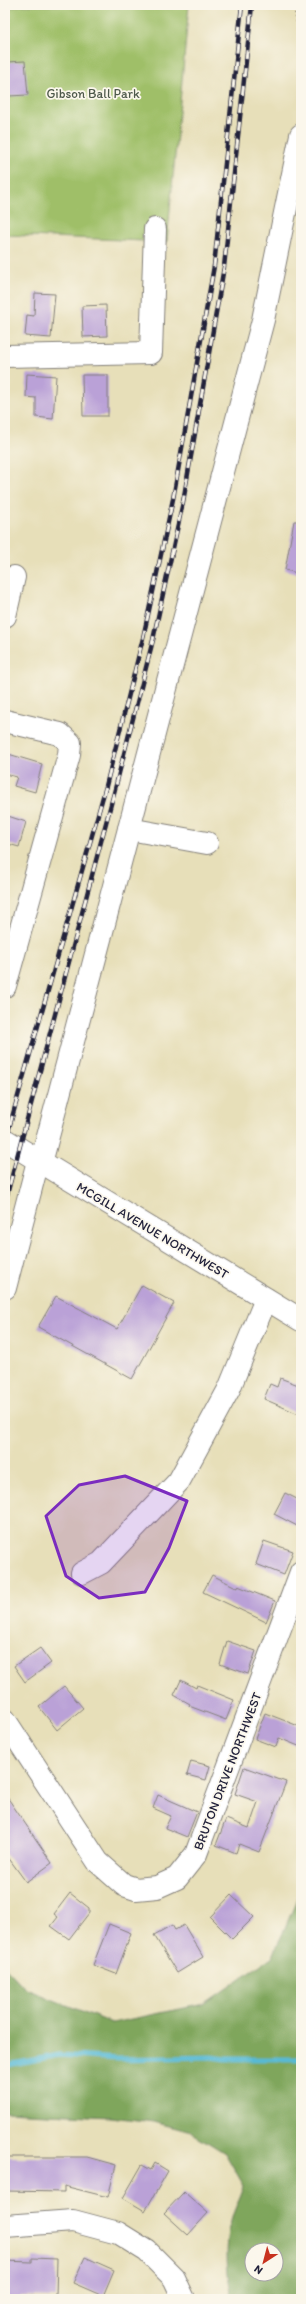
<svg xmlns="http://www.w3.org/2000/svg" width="306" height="2304" font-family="Itim,sans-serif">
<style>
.green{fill:#9fbf68;stroke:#607052}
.forest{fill:#7fa65c;stroke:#50644c;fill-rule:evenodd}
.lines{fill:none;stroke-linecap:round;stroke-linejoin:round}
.stream{stroke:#56bad5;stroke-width:5}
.building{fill:#baa1d7}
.minor-casing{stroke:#84807a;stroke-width:24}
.path{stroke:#84807a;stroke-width:2.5;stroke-dasharray:1 3;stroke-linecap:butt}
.minor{stroke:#fff;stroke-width:22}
.rail-casing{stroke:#22223b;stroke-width:4.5}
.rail{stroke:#fbf7ec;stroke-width:3;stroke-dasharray:9;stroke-linecap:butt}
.marked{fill:#7b2cbf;fill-opacity:0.2;stroke:#7b2cbf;stroke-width:3;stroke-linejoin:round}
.labels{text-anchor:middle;stroke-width:3.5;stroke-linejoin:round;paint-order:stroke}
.park-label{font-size:13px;fill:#4e594b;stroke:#fbf7ec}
.street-label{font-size:13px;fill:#22223b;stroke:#fbf7ec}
</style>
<rect width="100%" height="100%" fill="#fbf7ec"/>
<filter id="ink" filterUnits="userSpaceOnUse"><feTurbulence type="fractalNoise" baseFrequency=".025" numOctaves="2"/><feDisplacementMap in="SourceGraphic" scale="8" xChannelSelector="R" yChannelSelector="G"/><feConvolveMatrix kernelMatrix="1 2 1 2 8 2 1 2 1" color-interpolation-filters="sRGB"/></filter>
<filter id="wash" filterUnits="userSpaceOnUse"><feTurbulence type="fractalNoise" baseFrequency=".012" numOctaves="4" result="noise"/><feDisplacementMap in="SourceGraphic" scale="16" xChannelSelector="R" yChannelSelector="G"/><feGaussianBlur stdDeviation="0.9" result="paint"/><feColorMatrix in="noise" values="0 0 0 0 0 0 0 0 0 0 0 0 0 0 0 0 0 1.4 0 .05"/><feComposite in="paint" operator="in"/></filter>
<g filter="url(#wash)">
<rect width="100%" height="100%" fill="#e7dfb9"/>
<path class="green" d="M21,5h168l-22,237 -162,-7v-226z"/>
<path class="forest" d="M301,1890v409h-68c-7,-23 -8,-54 -2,-78 3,-12 9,-23 13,-35l-19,-33 -34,-21 -37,-10 -43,-5 -106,-5v-145l21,22 86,34 92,-19 69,-48zM252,2250h24v24h-24z"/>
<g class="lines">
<path class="stream" d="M5,2064l3,1 51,-10 59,4 93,-2 14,2h76"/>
</g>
<g id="blocks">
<g class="building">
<path d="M25,61l3,34 -19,1 -2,-34z"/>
<path d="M35,293l20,1 -4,44 -26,-2 2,-21 7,1z"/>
<path d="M106,305l1,31 -24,1 -1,-31z"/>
<path d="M27,374l29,2 -3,43 -17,-2v-19l-10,-1z"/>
<path d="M82,375h26v41h-25z"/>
<path d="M294,521h7v53l-16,-4z"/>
<path d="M5,753l37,11 -7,28 -21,-6 3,-9 -12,-3z"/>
<path d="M5,815l21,7 -7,25 -14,-4z"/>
<path d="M142,1285l32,18 -42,76 -94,-52 18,-31 61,33z"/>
<path d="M280,1378l21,8v29l-37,-16 6,-15 7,3z"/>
<path d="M285,1493l16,8v27l-27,-14z"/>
<path d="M264,1541l29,10 -9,24 -28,-11z"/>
<path d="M212,1575l26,13v-2l37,15 -9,21 -63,-30z"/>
<path d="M227,1641l29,10 -8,23 -28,-10z"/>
<path d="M40,1648l11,15 -26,19 -11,-16z"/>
<path d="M181,1680l15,8 1,-3 37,15 -8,20 -37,-14 1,-2 -16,-9z"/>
<path d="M64,1686l19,22 -26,22 -18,-23z"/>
<path d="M265,1713l36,14v20l-22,-9 -3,9 -21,-8z"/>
<path d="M191,1761l19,5 -4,14 -19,-5z"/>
<path d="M244,1767l42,15 -27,70 -20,-8 -3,9 -20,-8 10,-26 23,9 9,-26 -23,-8z"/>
<path d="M5,1794l47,69 -26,19 -21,-29z"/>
<path d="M158,1795l39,17 -10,25 -22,-9 6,-12 -18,-8z"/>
<path d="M70,1893l19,15v5l-20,26 -18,-13 7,-9 -4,-3z"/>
<path d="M231,1895l23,22 -22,22 -22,-22z"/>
<path d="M109,1924l22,9 -15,41 -23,-9z"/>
<path d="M172,1925l3,5 9,-5 19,32 -26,16 -23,-38z"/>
<path d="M5,2157h82l29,8 -8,32 -44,-11v6l-59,-1z"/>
<path d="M155,2163l13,8 -23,40 -22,-13 19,-33 9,5z"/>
<path d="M184,2192l24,21 -20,22 -24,-22z"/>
<path d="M85,2257l29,13 -11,26 -30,-13z"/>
<path d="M32,2258l25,1 -1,38 -36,-1v3h-15v-38l27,1z"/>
</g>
</g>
</g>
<g filter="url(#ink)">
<use href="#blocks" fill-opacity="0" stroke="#84807a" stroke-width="1"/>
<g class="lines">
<g class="minor-casing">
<g id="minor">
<path d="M5,356l146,-3 4,-124"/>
<path d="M5,616l9,-39"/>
<path d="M5,721l55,13 10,9 -1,12 -64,231"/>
<path d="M129,829l78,14"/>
<path d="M5,1140l296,180"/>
<path d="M41,1163l222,-843 38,-185"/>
<path d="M5,1288l33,-127"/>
<path d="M82,1573l19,-10 78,-82 50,-92 37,-90"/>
<path d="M5,1720l93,142 26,23 12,4 21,-2 20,-9 19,-24 105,-282"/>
<path d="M5,2226l68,-5 45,12 29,18 27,27 10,21"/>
</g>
</g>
<path class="path" d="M294,5l7,43"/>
<use href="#minor" class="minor"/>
<g class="rail-casing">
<g id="rail">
<path d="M5,1142l101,-356 37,-148 30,-139 41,-233 28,-261"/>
<path d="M5,1202l110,-413 38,-149 30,-138 41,-235 28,-262"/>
</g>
</g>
<use href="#rail" class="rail"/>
</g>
</g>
<path class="marked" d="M125,1476l62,25 -18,47 -24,44 -46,6 -33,-22 -20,-60 33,-31z"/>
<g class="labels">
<g class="park-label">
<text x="93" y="98">Gibson Ball Park</text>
</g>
<g class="street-label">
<text transform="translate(153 1230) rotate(31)" y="5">MCGILL AVENUE NORTHWEST</text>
<text transform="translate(227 1771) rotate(-69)" y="5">BRUTON DRIVE NORTHWEST</text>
</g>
</g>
<rect width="306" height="2304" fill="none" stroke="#fbf7ec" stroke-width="20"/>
<g transform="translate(264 2262) rotate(216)"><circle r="19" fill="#fbf7ec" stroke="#a4a2a5"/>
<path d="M0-3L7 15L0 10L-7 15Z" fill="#c8321e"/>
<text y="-6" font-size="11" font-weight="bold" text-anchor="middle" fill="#22223b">N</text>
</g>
</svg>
